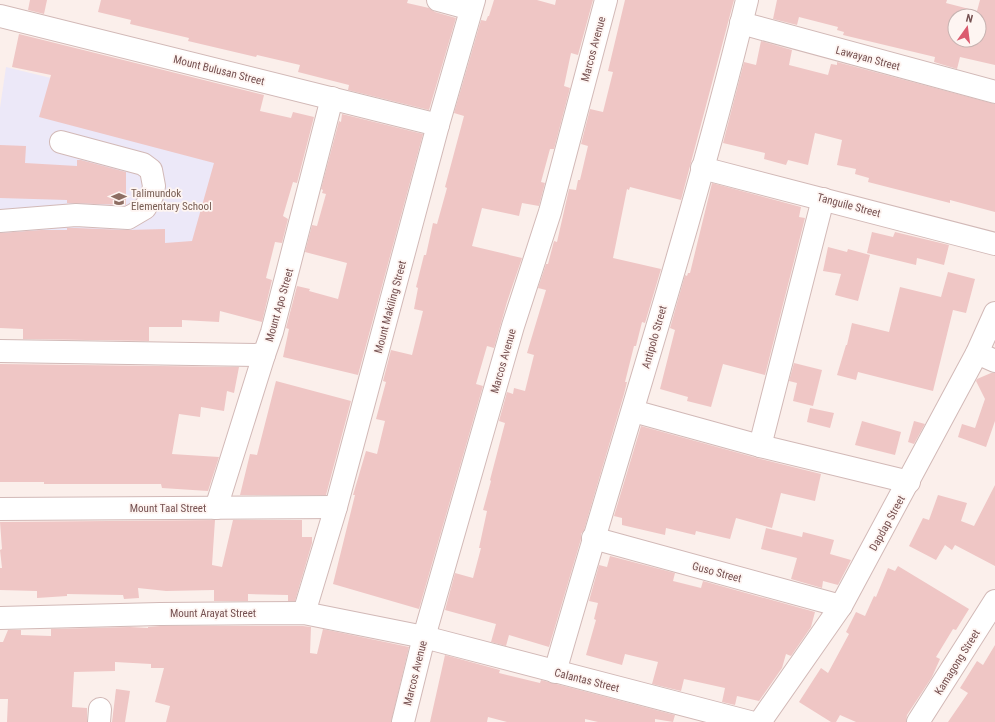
<svg xmlns="http://www.w3.org/2000/svg" width="995" height="722" font-family="'Roboto Condensed',sans-serif">
<style>
.education{fill:#ece8f8}
.building{fill:#efc6c5;fill-rule:evenodd}
.lines{fill:none;stroke-linecap:round;stroke-linejoin:round}
.minor-casing{stroke:#d2b9b7;stroke-width:24}
.minor{stroke:#fff;stroke-width:22}
.labels{text-anchor:middle;stroke-width:3.5;stroke-linejoin:round;paint-order:stroke}
.street-label{font-size:11px;fill:#755050;stroke:#fef5f2}
.education-label{font-size:11px;fill:#785e54;stroke:#fef5f2;text-anchor:start}
</style>
<rect width="100%" height="100%" fill="#fbefeb"/>
<path class="education" d="M6,67l249,61 -35,141 -220,5v-166z"/>
<g class="building">
<path d="M30,0h17l-3,14 -16,-4z"/>
<path d="M101,0h307l-1,3 22,5 6,4 21,6 -27,92 -81,-20 1,-5 -51,-13 2,-7 -43,-10 -1,2 -68,-16 1,-3 -59,-14 1,-4 -33,-8z"/>
<path d="M494,0h43l18,5 1,-5h37l-15,55 -7,-2 -7,33 6,2 -16,61h-4l-9,33 4,1 -6,23 -17,-3 -3,13 -37,-8 -10,38 50,12 -15,44 -13,46 -7,-2 -11,38 7,2 -64,223 -86,-25 22,-89h-2l13,-44 11,3 8,-33 -9,-2 10,-37 -3,-1 8,-31 21,5 11,-44 -9,-2 4,-21 -2,-1 8,-32h2l7,-32 4,1 10,-36 -2,-1 19,-71 -10,-3 27,-93 5,1 2,-5h1z"/>
<path d="M625,0h109l-53,200 -51,-13 -1,3 -2,-1 -14,69 48,11 -16,54 -3,-1 -6,24h-2l-9,36h2l-3,12 -40,136 -3,4v5l-32,108 -40,-12 -3,11 -15,-4 5,-18 -51,-14 10,-37 18,5 8,-30h-2l8,-37 -4,-1 8,-29 -1,-1 15,-57 -6,-2 8,-29 6,2 1,-6 11,3 9,-36 -7,-2 19,-63 -8,-2 8,-24h2l6,-23 3,1 12,-53 7,1 2,-10h2l8,-34 -7,-2 9,-35 13,3 10,-40 -5,-1z"/>
<path d="M777,0h170l-1,3 31,8 3,-11h15v65l-35,-8 -3,12 -23,-7 1,-5 -92,-22 1,-3 -7,-2 1,-3 -39,-10 -2,8 -24,-6zM955,16h24v24h-24z"/>
<path d="M19,34l245,61 -4,16 31,7 2,-6 21,5 -17,66 -4,-1 -10,34 5,3 -6,24 -7,-1 -9,36 6,2 -10,42 -42,-11 -1,11 -37,-2v7h-33v14l-126,-2v-10l-23,-1v-95l41,-3h26v-2h9l51,2 38,-1v14l27,-2 22,-78 -175,-46 12,-42 -39,-8z"/>
<path d="M761,41l31,9 -3,15 39,10 3,-11 6,1v-3l158,42v108l-45,-12v3l-82,-21 1,-4 -14,-4 1,-5 -19,-4 5,-25 -27,-7 -7,32 -20,-5 -2,5 -22,-6 1,-6 -42,-10 21,-81 12,3z"/>
<path d="M342,114l81,20 -65,241 -75,-18 6,-28 -3,-1 11,-42 13,3 -1,2 29,8 9,-36 -42,-11 7,-27 5,1 9,-32 -4,-1 1,-3 -2,-1 18,-68 2,1z"/>
<path d="M0,145l26,1 -1,17 52,3v-6h4l45,12v33l-59,-2v-3l-67,-2z"/>
<path d="M712,183l89,24 -2,10 6,1 -40,157 -42,-11 -12,43 -24,-6 1,-4 -28,-8 15,-59 -5,-2 15,-53 2,1 1,-3h2z"/>
<path d="M872,232l21,5 2,-5 54,13 -5,20 -27,-7 -1,7 -49,-12z"/>
<path d="M828,247l19,5 1,-3 22,6 -12,46 -23,-6 6,-21 -18,-3z"/>
<path d="M948,272l27,7 -9,34 -13,-3 -20,81 -75,-19 -2,8 -19,-5 9,-30h1l5,-22 37,9 11,-45 41,10z"/>
<path d="M794,363l28,7 -9,36 -20,-5 4,-18 -8,-2z"/>
<path d="M0,364l239,3 -5,26 -7,-2 -3,20 -23,-4 -1,10 -21,-3 -7,40 47,3 -11,34 -46,-3 -1,-4h-117v-2h-44z"/>
<path d="M991,373h4v48l-9,26 -28,-10 4,-13 13,4 10,-29 -9,-18 1,-2z"/>
<path d="M276,381l75,20 -25,94h-86l10,-41 7,1z"/>
<path d="M810,408l24,5 -4,15 -23,-6z"/>
<path d="M862,421l39,11 -6,23 -40,-10z"/>
<path d="M914,421l11,3 -11,20 -6,-2z"/>
<path d="M641,426l116,32 64,16 -6,27 -34,-8 -9,35 -36,-10 -6,21 -34,-8 -1,4 -29,-7 -1,7 -43,-10v-7l-8,-2z"/>
<path d="M995,485v81l-40,-21 -3,5 -7,-5 -9,15 -27,-14 14,-28 6,2 9,-25 29,8 -6,18 13,5z"/>
<path d="M215,520l-3,45 10,2 11,-47h69v17h10v6l-17,58h-7v-6l-40,-1v7h-34v-11l-48,1 -28,-3 1,10 -15,1 -1,-4 -56,-1v2l-30,2v-7l-37,-1v-22h2l-2,-18 2,-1 -2,-27z"/>
<path d="M766,528l36,9 1,-5 31,8 -4,14 21,6 -13,25 -15,-4 -1,7 -31,-9 6,-21 -36,-9z"/>
<path d="M610,556l65,17 -2,8 28,7 2,-7 112,31 -4,15 -20,29 -5,-2 -4,14 -23,33 -22,-5 -2,9 -13,-3 3,-14 -41,-9 -3,12 -29,-7 6,-22 -33,-8 -3,11 -36,-10 10,-35 -2,-1 4,-16 -9,-2 10,-36 8,2z"/>
<path d="M898,566l71,43 -13,21 -3,-1 -17,28 4,2 -8,18 -25,38 -1,7h-50l-16,-7 -4,7h-5l-32,-20 22,-34 7,5 21,-39 -3,-2 10,-20 9,4 9,-20 2,1 12,-29 7,3z"/>
<path d="M160,626h143l8,1 -1,26 7,1 6,-25 86,18 -18,75h-225l4,-16 -15,-4 9,-34h-13v-4l-36,-2v9l-41,1 -2,35 15,1v14h-80l1,-23h-8v-57h3l5,-12h13v5l30,1v-7l79,-2 18,1v-1z"/>
<path d="M995,645v77h-47l20,-29 -8,-5 17,-27 6,4z"/>
<path d="M445,655l55,15 -1,3 41,10 1,-3 134,35 -2,7 -18,-3v3h-57l-13,-3v3h-78l-19,-5 -1,5h-57z"/>
<path d="M116,689l14,2 -5,31h-13z"/>
</g>
<g class="lines">
<g class="minor-casing">
<g id="minor">
<path d="M438,0l33,9"/>
<path d="M0,16l438,109"/>
<path d="M741,23l254,69"/>
<path d="M702,168l293,76"/>
<path d="M0,221l76,-6 52,3 17,-10 7,-12 2,-10 -3,-16 -8,-6 -82,-22"/>
<path d="M0,351l264,4"/>
<path d="M977,353l18,8"/>
<path d="M633,411l127,35 149,36"/>
<path d="M760,446l63,-247"/>
<path d="M216,508l48,-153 8,-23 60,-234"/>
<path d="M0,509l336,-2"/>
<path d="M593,538l248,68"/>
<path d="M304,613l32,-106 102,-382 36,-125"/>
<path d="M0,618l160,-4 144,-1 120,24 326,85"/>
<path d="M555,672c64,-224 137,-446 192,-672"/>
<path d="M99,722l1,-13"/>
<path d="M403,722l21,-85 89,-311 37,-114 56,-212"/>
<path d="M760,722l81,-116 136,-253 18,-40"/>
<path d="M918,722l77,-121"/>
</g>
</g>
<use href="#minor" class="minor"/>
</g>
<defs>
<g id="school-bare" transform="scale(1.2)"><path d="M0-5L7-2L0 1L-7-2ZM-4 1L0 2.5L4 1V4Q0 6-4 4Z" fill="#8d6e63" stroke="#fef5f2" stroke-width="2.5" paint-order="stroke"/></g>
</defs>
<g fill-rule="evenodd">
<use href="#school-bare" x="119" y="199"/>
</g>
<g class="labels">
<g class="street-label">
<text transform="translate(593 49) rotate(-75)" y="4">Marcos Avenue</text>
<text transform="translate(868 58) rotate(15)" y="4">Lawayan Street</text>
<text transform="translate(219 70) rotate(14)" y="4">Mount Bulusan Street</text>
<text transform="translate(849 205) rotate(15)" y="4">Tanguile Street</text>
<text transform="translate(279 305) rotate(-74)" y="4">Mount Apo Street</text>
<text transform="translate(390 307) rotate(-75)" y="4">Mount Makiling Street</text>
<text transform="translate(654 337) rotate(-74)" y="4">Antipolo Street</text>
<text transform="translate(503 361) rotate(-74)" y="4">Marcos Avenue</text>
<text x="168" y="512">Mount Taal Street</text>
<text transform="translate(887 523) rotate(-61)" y="4">Dapdap Street</text>
<text transform="translate(717 572) rotate(15)" y="4">Guso Street</text>
<text x="213" y="617">Mount Arayat Street</text>
<text transform="translate(957 662) rotate(-58)" y="4">Kamagong Street</text>
<text transform="translate(415 673) rotate(-76)" y="4">Marcos Avenue</text>
<text transform="translate(587 680) rotate(14)" y="4">Calantas Street</text>
</g>
<g class="education-label">
<text x="131" y="197">Talimundok<tspan x="131" dy="13">Elementary School</tspan></text>
</g>
</g>
<g transform="translate(967 28) rotate(14)"><circle r="19" fill="#fef5f2" stroke="#c7b3b1"/>
<path d="M0-3L7 15L0 10L-7 15Z" fill="#db5b6f"/>
<text y="-6" font-size="11" font-weight="bold" text-anchor="middle" fill="#755050">N</text>
</g>
</svg>
